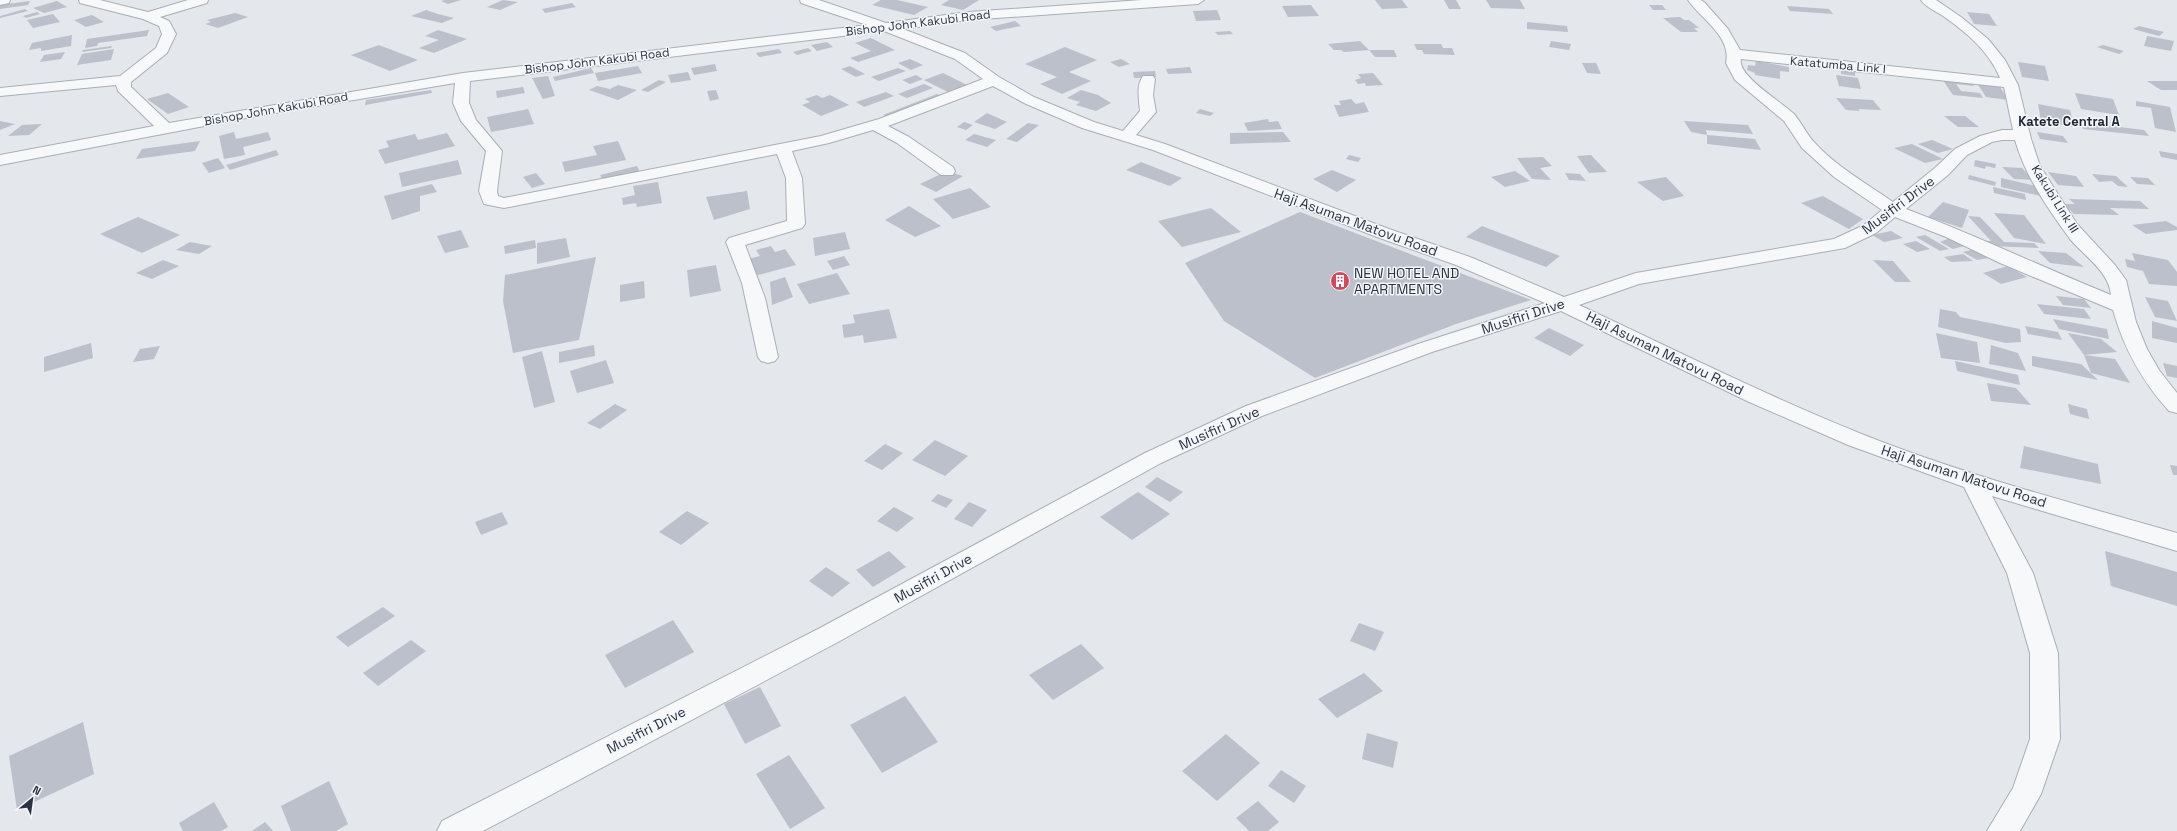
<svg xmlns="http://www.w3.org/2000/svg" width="2177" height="831" font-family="'Space Grotesk',sans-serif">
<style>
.building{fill:#bbc0ca}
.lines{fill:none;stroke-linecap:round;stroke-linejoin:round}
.minor-casing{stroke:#a9aeb7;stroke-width:2}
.minor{fill:#f7f8fa;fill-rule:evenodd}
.labels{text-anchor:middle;stroke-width:3;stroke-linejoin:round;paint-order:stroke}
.far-street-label{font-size:12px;fill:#2b3445;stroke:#f4f6f9}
.far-neighbourhood-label{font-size:13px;font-weight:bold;fill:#1d2536;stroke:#f4f6f9}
.street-label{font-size:14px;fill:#2b3445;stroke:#f4f6f9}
.poi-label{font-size:14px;fill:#2b3445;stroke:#f4f6f9;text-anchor:start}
</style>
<rect width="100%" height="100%" fill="#e4e7ec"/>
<g class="building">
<path d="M445,0h16l-13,4 -7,-3z"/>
<path d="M503,0l15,2 -18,8 -13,-3z"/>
<path d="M881,0h16l31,7 -14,8 -42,-10z"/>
<path d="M949,0h30l-16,10 -22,-5z"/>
<path d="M1375,0h27l6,8 -26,1z"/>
<path d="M1444,0h12l5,9h-12z"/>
<path d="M1486,0h34l5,9 -34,-1z"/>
<path d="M30,1l-2,4 -28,4v-4z"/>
<path d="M57,1l10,6 -23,6 -11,-5z"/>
<path d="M572,3l4,4 -31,6 -3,-4z"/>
<path d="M1311,5l8,11 -31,1 -6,-11z"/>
<path d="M1649,5h13l4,5h-13z"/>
<path d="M1787,6l42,3 4,5 -43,-3z"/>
<path d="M25,9l3,2 -28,7v-2z"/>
<path d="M426,10l12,4 16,4 -12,5 -31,-7z"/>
<path d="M1217,10l4,10 -25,1 -3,-10z"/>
<path d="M37,12l3,2 -14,4 -3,-2z"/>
<path d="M1967,12l22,2 8,12 -23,-2z"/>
<path d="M235,13l13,4 -30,11 -13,-4 6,-2 -4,-2z"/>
<path d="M53,14l7,8 -27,6 -6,-8z"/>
<path d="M92,15l12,7 -18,5 -12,-7z"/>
<path d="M1680,17l4,3h5l10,8h-5l4,4h-17l-18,-14z"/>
<path d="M1015,21l6,5 -25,5 -6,-4z"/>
<path d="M1527,22l40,4 1,6 -41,-3z"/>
<path d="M2139,26l25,6 -5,4 -26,-7z"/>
<path d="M149,30l-2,6 -49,7 -1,3 -12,2 2,-9z"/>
<path d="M438,30l29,9 -33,14 -15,-5 20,-8 -14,-4z"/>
<path d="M1230,31l3,3 -15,1 -3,-3z"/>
<path d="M72,35l-1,11 -30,5v-3l-12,2 3,-7z"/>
<path d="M2147,36l27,5 -3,10 -27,-5z"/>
<path d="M871,38l24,12 -37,12 -8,-4 21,-7 -16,-8z"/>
<path d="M1360,41l9,9h25l3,7h-22l-6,-7 -25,2 -3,-2h-7l-6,-6z"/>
<path d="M1551,41l20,3 -2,6 -20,-3z"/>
<path d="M827,42l6,5 -16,4 -6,-6z"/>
<path d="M1414,44h27l2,4h9l3,7 -31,-1 -2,-4h-5z"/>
<path d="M379,45l39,15 -28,11 -39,-16z"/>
<path d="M2103,45l21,6 -5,3 -22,-7z"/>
<path d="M112,46l-1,2 -29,4 1,-2z"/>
<path d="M1065,47l32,13 -28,12 22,9 -29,13 -22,-10 17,-7 -32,-13z"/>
<path d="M808,48l4,3 -15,4 -4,-3z"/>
<path d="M114,49l-3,11 -34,5 5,-11z"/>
<path d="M779,49l3,4 -23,4 -3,-4z"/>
<path d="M65,52l-4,7 -21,3 4,-7z"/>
<path d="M910,59l13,6 -12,5 -13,-7z"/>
<path d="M1121,59l9,5 -11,3 -9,-5z"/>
<path d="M1756,61l33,6v5l-9,-1v8l-25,-4v-2l-8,-3 1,-5 7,1z"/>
<path d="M2018,62l27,4 4,15 -27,-4z"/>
<path d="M1582,63h14l5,11 -14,-1z"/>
<path d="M715,64l2,7 -23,4 -3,-7z"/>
<path d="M638,66l4,7 -44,8 -3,-8z"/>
<path d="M850,66l15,8 -9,3 -15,-8z"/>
<path d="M1190,67l2,6 -24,1 -2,-5z"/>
<path d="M591,68l3,5 -39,8 -2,-4z"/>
<path d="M898,68l8,3 -27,10 -8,-4z"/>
<path d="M1841,68l14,2v6l-14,-2z"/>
<path d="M1155,71l1,6 -22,1 -1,-6z"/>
<path d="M688,72l3,8 -20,3 -3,-8z"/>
<path d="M943,73l26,13 -19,7 -26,-13z"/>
<path d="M1373,73l10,12 -17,1 -1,-3 -7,1 -3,-4 6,-2 -3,-4z"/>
<path d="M916,75l7,4 -13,5 -8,-4z"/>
<path d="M1836,75l22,3 3,11 -22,-3z"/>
<path d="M548,76l7,20 -12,3 -11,-21z"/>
<path d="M1942,79l29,3 3,4 -18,-2 5,7 19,2 3,5 -30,-3z"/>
<path d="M659,80l7,2 -18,10 -7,-2z"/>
<path d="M2147,81h30v9h-16z"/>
<path d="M1977,83l22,2 9,15 -22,-3z"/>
<path d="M924,84l9,4 -26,10 -9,-4z"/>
<path d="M618,85l19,5 -19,10 -29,-10 8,-4 13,3z"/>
<path d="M523,87l2,6 -28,5 -1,-7z"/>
<path d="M431,90l1,3 -67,12 1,-5z"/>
<path d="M716,90l3,9 -9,2 -3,-10z"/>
<path d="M1081,90l17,5 13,8 -15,8 -20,-6 4,-3 -13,-4z"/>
<path d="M886,92l8,4 -30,11 -8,-5z"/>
<path d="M168,93l21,14 -21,7 -21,-15z"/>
<path d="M2075,93l38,6 6,16 -38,-6z"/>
<path d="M937,94l4,2 -53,21 -5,-2z"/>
<path d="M817,95l5,3 8,-3 19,10 -28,11 -19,-11 8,-3 -5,-3z"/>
<path d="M1836,98l37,2 8,10 -23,-1 2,2 -14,-1z"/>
<path d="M1351,99l5,5 8,-2 5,10 -30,5 -5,-12h7l-2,-4z"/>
<path d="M2136,101l34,6 6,25 -21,-4 -4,-20 -15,-2z"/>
<path d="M2038,104l32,6 4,17 -33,-6z"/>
<path d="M528,109l6,15 -43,8 -4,-15z"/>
<path d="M1200,109l14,4 -4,3 -14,-3z"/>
<path d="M987,113l20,9 -12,7 -21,-7z"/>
<path d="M1944,116h21l14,11h-21z"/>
<path d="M1268,119l1,3 9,-1 4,8 -34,2 -4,-8z"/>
<path d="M0,121l15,3 -15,6z"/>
<path d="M1684,121l64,4 5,9 -47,-4 1,5 -16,-3z"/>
<path d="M964,122l9,3 -7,5 -9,-3z"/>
<path d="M2078,122l66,8 5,6 -66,-7z"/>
<path d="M1028,123l11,2 -22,17 -11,-3z"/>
<path d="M42,124l-13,11 -21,1 14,-11z"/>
<path d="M234,132l2,7 32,-7 3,8 -28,7 2,8 -21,4 -5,-23z"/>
<path d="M1283,132l8,10 -61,2v-11z"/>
<path d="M2037,132l26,4 5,7 -28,-4z"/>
<path d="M447,133l8,13 -70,18 -7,-14 11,-3 -3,-6 29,-7 3,6z"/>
<path d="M974,134l22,6 -9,7 -22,-7z"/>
<path d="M1707,135l48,4 6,11 -54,-6z"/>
<path d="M1932,140l21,9 -15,4 -20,-9z"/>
<path d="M200,141l-5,10 -59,8 6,-10z"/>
<path d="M618,141l8,19 -61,12 -3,-10 35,-7 -4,-9z"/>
<path d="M1912,144l31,15 -18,4 -31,-15z"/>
<path d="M276,150l3,5 -49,15 -4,-5z"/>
<path d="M2159,151l18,3v6l-16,-3z"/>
<path d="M1349,155l12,3 -3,4 -12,-3z"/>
<path d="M1591,155l16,17 -18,1 -12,-17z"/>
<path d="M1543,157l9,9 -12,2 11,12 -19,-1 -15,-21z"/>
<path d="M218,158l7,10 -16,5 -7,-10z"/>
<path d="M458,160l4,14 -60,13 -3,-14z"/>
<path d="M1975,160l21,4 -1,4 -9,-2 -1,3 -11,-3z"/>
<path d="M1141,162l41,16 -12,8 -44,-16z"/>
<path d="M637,166l3,6 -37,8 -3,-5z"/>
<path d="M2002,167l20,1 12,12 -20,-1z"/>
<path d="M1332,170l24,10 -19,12 -24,-13z"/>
<path d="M947,171l16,5 -27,16 -16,-8z"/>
<path d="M1515,171l15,10 -25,6 -14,-10z"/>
<path d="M2048,172l28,4 8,11 -26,-2z"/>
<path d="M536,173l9,11 -13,4 -9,-11z"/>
<path d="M1565,173l15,1 6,7 -17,-1z"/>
<path d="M2092,174l24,2 12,11 -10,-1 -6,-5 -13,1z"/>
<path d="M1969,175l27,7 -1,4 -27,-7z"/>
<path d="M1666,177l18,19 -21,5 -26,-19z"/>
<path d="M2130,177l18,1 7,7 -18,-1z"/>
<path d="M2001,178l40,9v9l-40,-9z"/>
<path d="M658,182l4,21 -25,4 -1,-4 -13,2 -1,-7 13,-3 -2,-9z"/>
<path d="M432,184l5,8 -17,4v15l-28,9 -8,-24z"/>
<path d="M1993,187l32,7 1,6 -32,-7z"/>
<path d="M970,188l21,19 -38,12 -20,-20z"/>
<path d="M747,191l3,18 -36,11 -8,-23z"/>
<path d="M1823,196l40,23 -14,10 -48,-26z"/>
<path d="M2069,199l71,2 9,8 -39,-1 9,7 -45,-1 -11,-10h12z"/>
<path d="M1943,202l26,8 -7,18 -34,-11z"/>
<path d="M909,206l32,20 -26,11 -30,-17z"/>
<path d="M1211,208l30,24 -59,15 -24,-26z"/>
<path d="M1300,212l231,88 -75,24 -141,54 -91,-57 -39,-58z"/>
<path d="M1994,213l30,2 22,29 -32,-6z"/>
<path d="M1968,216l12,1 24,25 30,1 5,5 -48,-2 -5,-5h5z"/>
<path d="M138,217l42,18 -38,18 -42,-19z"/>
<path d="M2166,221l11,6v3l-31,4 -14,-9z"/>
<path d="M1482,226l78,30 -14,11 -80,-30z"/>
<path d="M461,230l8,17 -24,6 -8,-17z"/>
<path d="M1891,231l12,7 -19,4 -12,-7z"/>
<path d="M845,232l5,17 -35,7 -2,-18z"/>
<path d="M1925,235l24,14 -9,2 -24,-14z"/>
<path d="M566,238l4,19 -33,7v-21z"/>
<path d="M1950,238l14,8 -11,3 -13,-7z"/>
<path d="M535,240l1,8 -31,6 -1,-8z"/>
<path d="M1916,241l14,8 -13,3 -14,-8z"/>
<path d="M190,242l22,4 -13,8 -23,-4z"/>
<path d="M771,246l4,6 10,-3 11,16 -42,11 -10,-16 16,-4 -4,-6z"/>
<path d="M1975,249l14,9 -12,2 -14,-8z"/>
<path d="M2038,251l28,2 18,14 -34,-4z"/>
<path d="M2132,253l36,7 9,12v14l-28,-2 -6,-13 -16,-4 -2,-8 10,2z"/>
<path d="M1963,254l10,7 -22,1 -7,-5z"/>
<path d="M844,256l6,9 -17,5 -6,-9z"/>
<path d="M596,257l-17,83 -66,13 -10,-52 2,-26z"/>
<path d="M163,260l16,6 -27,13 -16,-6z"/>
<path d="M1873,260l20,1 18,21h-16z"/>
<path d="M716,265l5,26 -31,6 -3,-27z"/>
<path d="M2008,266l19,11 -26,7 -18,-11z"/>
<path d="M837,273l13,21 -41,10 -12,-20z"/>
<path d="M785,277l8,20 -21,8 -2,-23z"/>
<path d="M644,281l1,17 -25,4v-17z"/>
<path d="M2056,296l28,3 7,9 -28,-3z"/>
<path d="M2145,297l23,4 9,20 -22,-4z"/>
<path d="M2037,304l47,5 7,10 -47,-5z"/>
<path d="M889,309l8,29 -33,5 -1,-8 -19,3 -2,-13 13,-2 -2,-8z"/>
<path d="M1940,309l16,3 4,5 60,12 1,13 -15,1 -68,-16z"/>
<path d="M2053,319l54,10 2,10 -50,-10z"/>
<path d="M2152,321l25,7v15l-25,-5z"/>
<path d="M2025,326l33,6 4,8 -34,-6z"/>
<path d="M1549,328l35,17 -14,11 -36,-18z"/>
<path d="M1936,333l41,9 3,21 -39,-5z"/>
<path d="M2068,333l33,6 16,13 -33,3z"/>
<path d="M91,343l2,15 -49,14v-15z"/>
<path d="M594,345l1,11 -36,7v-11z"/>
<path d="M1991,345l27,8 8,18 -37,-7z"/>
<path d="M160,346l-6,13 -21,3 7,-13z"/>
<path d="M542,351l13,51 -21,6 -12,-51z"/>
<path d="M2084,355l31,4 15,24 -39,-10z"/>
<path d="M2032,356l49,8 17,16 -66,-14z"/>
<path d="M606,360l8,23 -37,10 -7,-22z"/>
<path d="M1955,361l63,14 2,10 -63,-14z"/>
<path d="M2163,363l14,3v12l-10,-2z"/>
<path d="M1987,383l29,5 15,17 -40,-4z"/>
<path d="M615,404l12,6 -27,19 -13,-6z"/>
<path d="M2068,404l19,5 2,10 -19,-5z"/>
<path d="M935,440l33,16 -23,20 -33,-16z"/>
<path d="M885,444l18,9 -21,17 -18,-9z"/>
<path d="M2024,446l74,18 3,20 -81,-16z"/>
<path d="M2170,465l7,1v9h-4z"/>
<path d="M1157,477l26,15 -13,10 -25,-15z"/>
<path d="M1138,492l32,22 -38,26 -32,-23z"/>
<path d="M938,494l15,6 -7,8 -15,-7z"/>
<path d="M969,502l18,8 -15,17 -18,-8z"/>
<path d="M894,507l20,11 -17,14 -20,-11z"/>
<path d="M687,511l22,12 -28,22 -22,-13z"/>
<path d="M502,512l6,12 -27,11 -6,-13z"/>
<path d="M889,551l17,16 -33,20 -17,-17z"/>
<path d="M2105,551l72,21v34l-66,-20z"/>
<path d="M826,567l24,16 -18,14 -23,-16z"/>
<path d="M383,607l12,9 -47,31 -12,-10z"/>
<path d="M673,620l21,32 -69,36 -20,-33z"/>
<path d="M1359,623l25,9 -9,19 -25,-10z"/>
<path d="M411,640l15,11 -48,35 -15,-13z"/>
<path d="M1081,644l23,24 -51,32 -24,-25z"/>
<path d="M1364,673l19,18 -46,27 -19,-19z"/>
<path d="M760,687l21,39 -36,18 -21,-40z"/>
<path d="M905,696l33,46 -56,31 -32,-48z"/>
<path d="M83,722l11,52 -77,36 -8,-54z"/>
<path d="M1367,733l31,9 -5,26 -31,-9z"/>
<path d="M1226,734l34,29 -43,38 -35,-30z"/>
<path d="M789,755l36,53 -35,21 -34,-55z"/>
<path d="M1281,770l25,16 -12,17 -26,-17z"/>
<path d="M329,781l19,43 -12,7h-45l-10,-25z"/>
<path d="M1258,801l21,21 -11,9h-19l-13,-13z"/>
<path d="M214,802l14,25 -7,4h-38l-4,-8z"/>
<path d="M265,822l8,9h-21z"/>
</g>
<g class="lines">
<g class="minor-casing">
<g id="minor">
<path d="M0,0h10l-1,3 -9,2z"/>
<path d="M79,0h21l48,12 40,-12h20l-1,3 -47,14 9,4 7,13 -9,19 -36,29v5l38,36 294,-50 404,-48 -66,-22 -1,-3h19l67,23 82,-11 174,-12h62l-6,4 -230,16 -65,9 62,24 34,24 35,20 60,25 29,9 17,-20c-1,-11 -4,-26 3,-35h10l2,3 -2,16 3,17 -20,23 29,9 224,85 81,28 94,40 72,-24 198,-34 30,-14 18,-15 -48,-33 -32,-29 -18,-27 -49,-41 -9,-17c6,-26 -25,-44 -38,-63h13l4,3 23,26 12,21 260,28c-11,-27 -34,-46 -57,-62 -7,-5 -18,-9 -22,-16h15l25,17 27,22 17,21 13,25 13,54 9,27 37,58 38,41 11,15 10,42 11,27 12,21 18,23v20l-8,-2c-27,-30 -45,-62 -56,-101l-113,-47 -54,-26 -51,-20 -19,16 -31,15 -206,36 -60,21c94,44 188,91 285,130 101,40 208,68 313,98v18l-185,-55 41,77 25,80 2,86 -19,55 -21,37h-33l26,-43 17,-49v-86l-23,-80 -43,-86 -116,-42 -101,-44 -186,-90 -129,41 -170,64 -101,47 -323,179 -355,189h-46l5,-10 378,-193 325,-175 101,-47 172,-62 127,-41 -89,-38 -79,-28 -224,-87 -71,-22 -58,-25 -31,-17 -105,40 21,11 44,30 2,4 -2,4h-12l-44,-32 -24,-13 -44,13 -37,8 10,27 3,46 -3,4 -57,17 20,53 13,59 -3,4 -7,2 -7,-2 -3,-4 -16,-74 -16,-41 3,-4 58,-17 -1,-43 -9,-24 -273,54 -20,-4 -5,-13 7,-40 -25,-30 -8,-18 2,-20 -214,36 -241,46v-10l154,-29 -36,-35 -2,-6 -116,11v-8l120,-12 36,-28 6,-14 -3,-8 -16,-7 -63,-16zM884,31l71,28 28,20 -104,40 -58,17 -317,62 -6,-2 -1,-5 5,-40 -26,-31 -7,-17 1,-22zM1741,59l263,28 9,43h-11l-22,6 -25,13 -19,18 -43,35c-27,-19 -58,-36 -80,-61 -7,-8 -12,-19 -19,-27 -12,-12 -57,-38 -53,-55zM2002,140h13c10,36 33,69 55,99 14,17 39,32 41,56 -69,-28 -136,-60 -205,-86l42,-34 19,-20 25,-13z"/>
</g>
</g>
<use href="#minor" class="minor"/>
</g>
<defs>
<g id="building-disc" transform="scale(1)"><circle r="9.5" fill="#d1495b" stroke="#f4f6f9"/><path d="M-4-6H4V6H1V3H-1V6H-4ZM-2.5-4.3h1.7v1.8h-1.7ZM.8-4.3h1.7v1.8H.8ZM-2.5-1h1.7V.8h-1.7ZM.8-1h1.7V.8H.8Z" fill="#fff"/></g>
</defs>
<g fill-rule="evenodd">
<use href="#building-disc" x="1340" y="281"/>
</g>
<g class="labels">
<g class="far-street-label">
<text transform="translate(918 23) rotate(-7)" y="4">Bishop John Kakubi Road</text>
<text transform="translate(597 61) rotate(-7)" y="4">Bishop John Kakubi Road</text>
<text transform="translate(1838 65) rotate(5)" y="4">Katatumba Link I</text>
<text transform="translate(276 109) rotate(-10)" y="4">Bishop John Kakubi Road</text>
<text transform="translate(2055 199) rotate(58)" y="4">Kakubi Link III</text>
</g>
<g class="far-neighbourhood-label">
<text x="2069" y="126">Katete Central A</text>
</g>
<g class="street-label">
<text transform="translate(1898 205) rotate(-37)" y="5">Musifiri Drive</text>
<text transform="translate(1356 222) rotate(20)" y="5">Haji Asuman Matovu Road</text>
<text transform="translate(1523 316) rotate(-18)" y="5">Musifiri Drive</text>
<text transform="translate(1665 353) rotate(26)" y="5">Haji Asuman Matovu Road</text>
<text transform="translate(1219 428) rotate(-24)" y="5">Musifiri Drive</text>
<text transform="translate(1964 476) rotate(18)" y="5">Haji Asuman Matovu Road</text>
<text transform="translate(933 578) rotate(-29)" y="5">Musifiri Drive</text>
<text transform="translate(646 730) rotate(-27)" y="5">Musifiri Drive</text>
</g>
<g class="poi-label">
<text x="1354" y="278">NEW HOTEL AND<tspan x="1354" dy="16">APARTMENTS</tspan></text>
</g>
</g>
<g transform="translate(32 799) rotate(29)" stroke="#f4f6f9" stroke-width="3" paint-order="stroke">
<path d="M0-3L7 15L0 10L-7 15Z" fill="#2b3445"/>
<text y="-6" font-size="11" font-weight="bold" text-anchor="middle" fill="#2b3445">N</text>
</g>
</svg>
